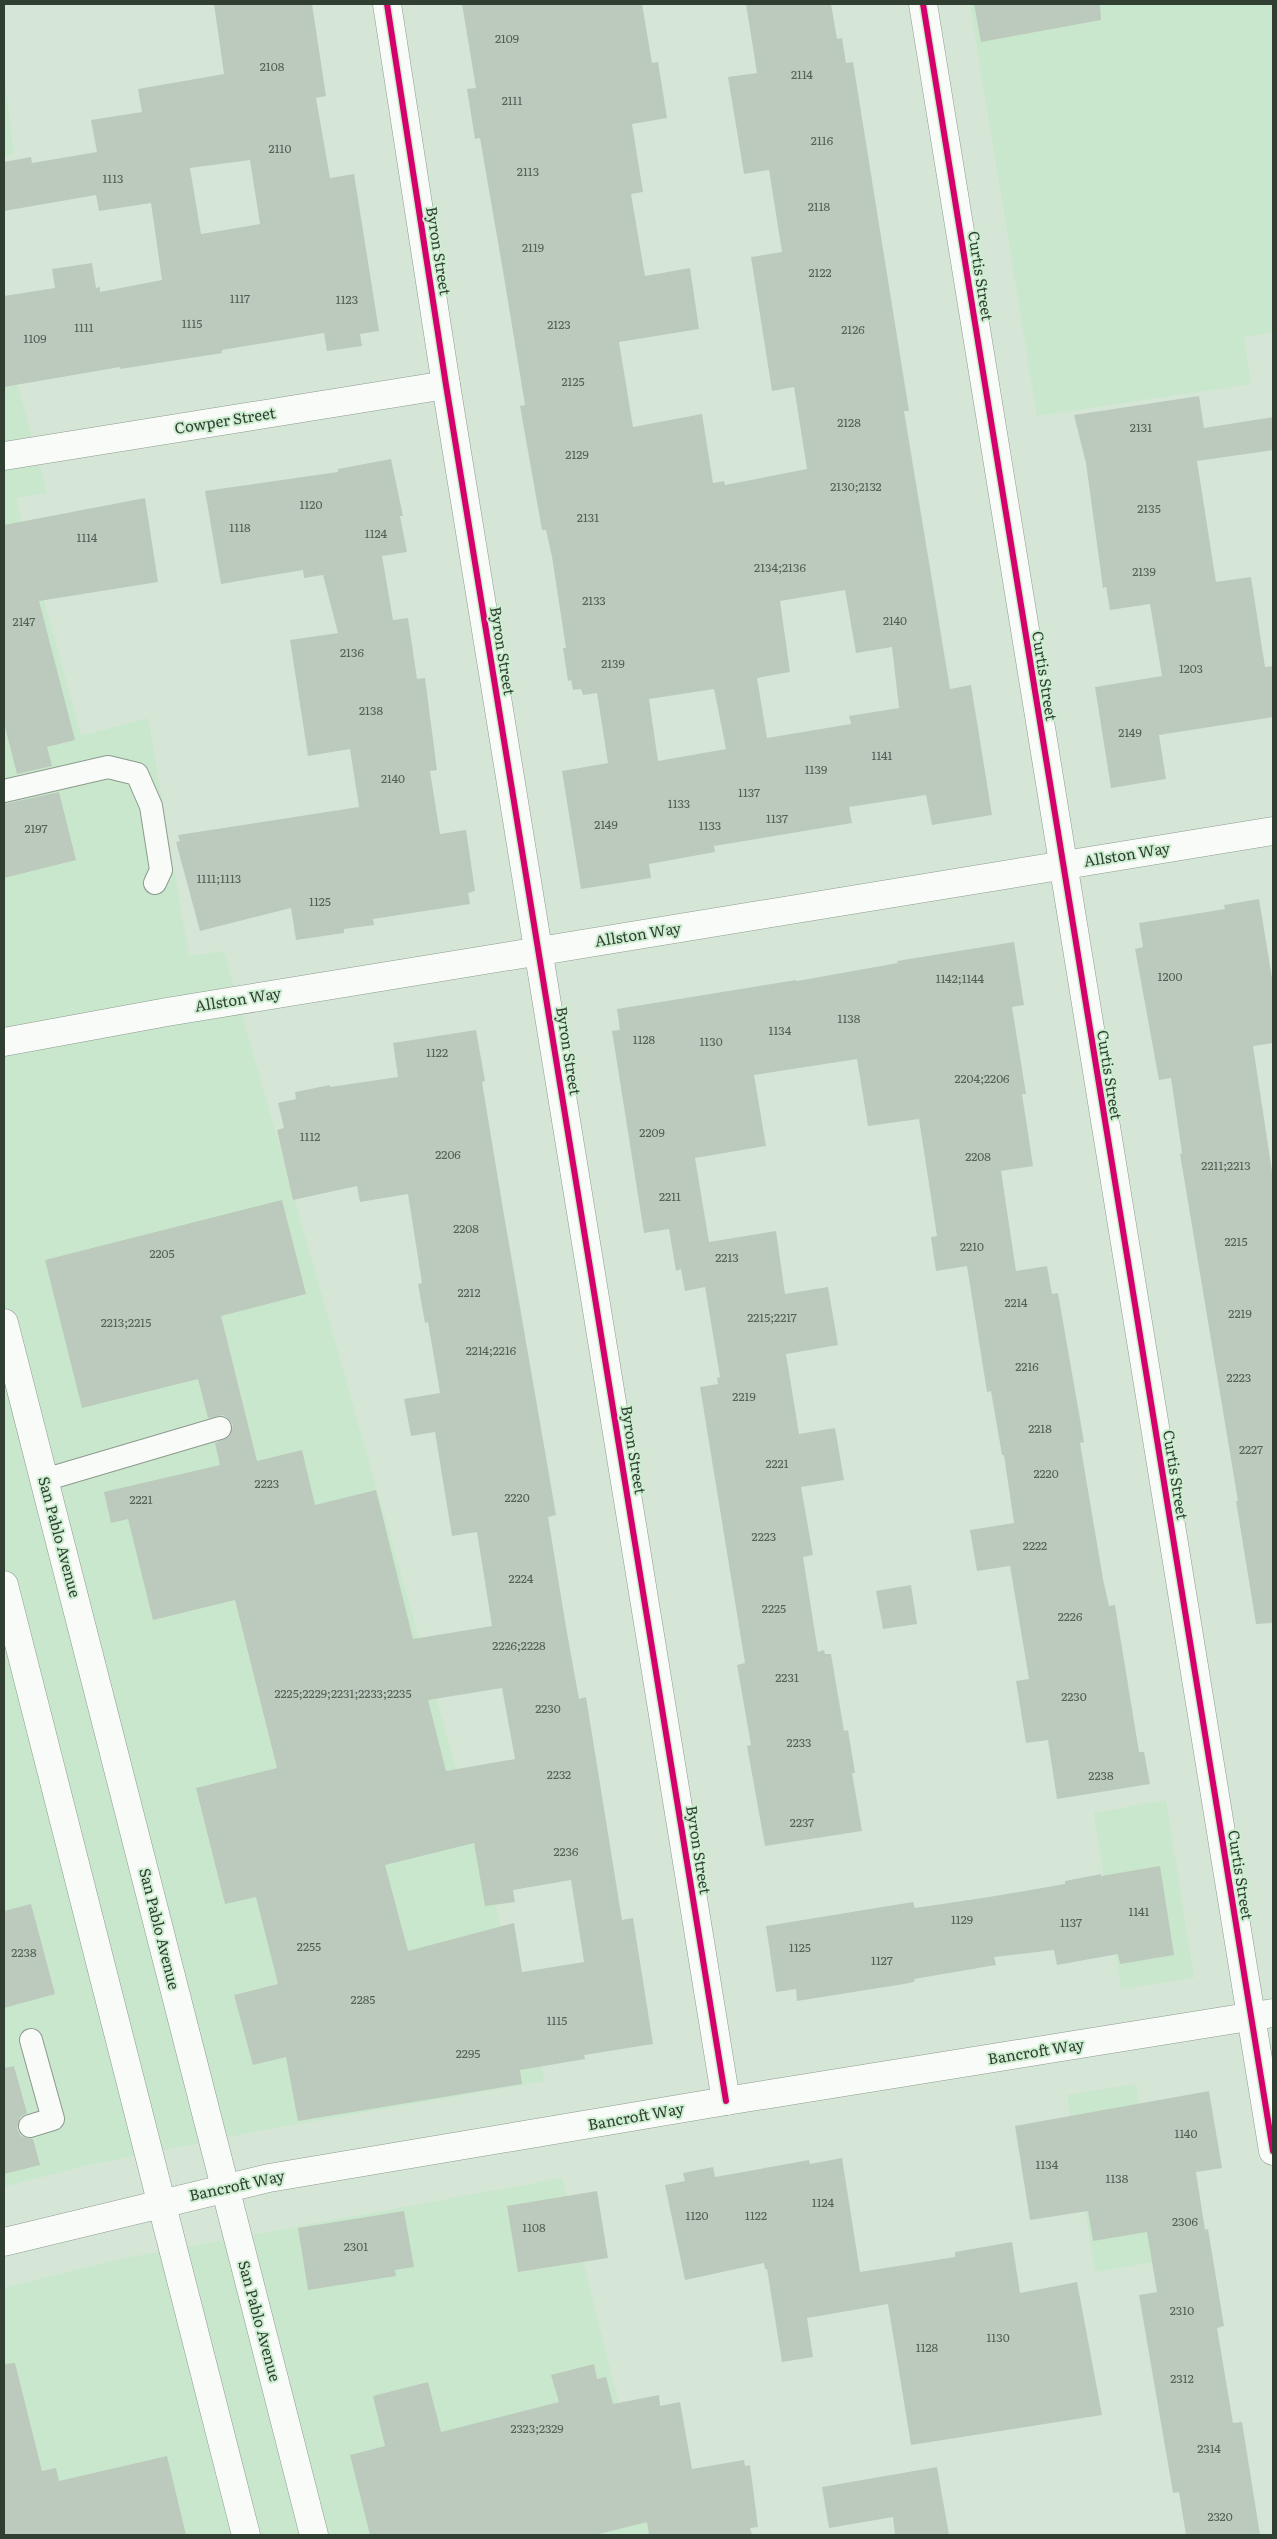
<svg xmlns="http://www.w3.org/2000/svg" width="1277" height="2539" font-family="Literata,serif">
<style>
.built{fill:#c9e7cc}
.building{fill:#bccabd;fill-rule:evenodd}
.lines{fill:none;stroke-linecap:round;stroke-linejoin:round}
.service-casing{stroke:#8c9a8d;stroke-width:24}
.minor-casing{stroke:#8c9a8d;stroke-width:29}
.primary-casing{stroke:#8c9a8d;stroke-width:29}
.service{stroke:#f9fbf9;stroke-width:22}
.minor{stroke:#f9fbf9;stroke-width:28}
.primary{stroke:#f9fbf9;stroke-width:28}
.cycleway-casing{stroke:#cdeed0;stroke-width:9}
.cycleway{stroke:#d6006c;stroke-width:6}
.labels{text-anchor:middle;stroke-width:4;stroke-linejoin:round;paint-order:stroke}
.number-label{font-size:12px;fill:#546155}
.street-label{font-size:15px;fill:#313e32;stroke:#cdeed0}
</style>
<rect width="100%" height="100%" fill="#d5e6d6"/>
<g class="built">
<path d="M970,4h303v328l-29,5 7,47 -214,32z"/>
<path d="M4,72l10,82 -10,3z"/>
<path d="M4,333l43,160 -31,5 65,238 67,-18 41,238 35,-5 321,1130 -277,48 -184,37 -80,21z"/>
<path d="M1166,1800l28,178 -73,11 -27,-176z"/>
<path d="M1136,2084l30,176 -71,12 -28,-177z"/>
<path d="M562,2178l90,357h-648v-247l111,-28z"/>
</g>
<g class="building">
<path d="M214,4h98l14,92 -10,2 14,80 24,-4 25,157 -19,3 2,12 -35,5 -3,-18 -102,17v3l-102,16v-2l-116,20v-91l51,-8 -3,-19 40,-6 4,25 4,-1v5l62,-12 -11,-77 -52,8 -3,-16 -92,16v-49l27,-5 1,6 65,-11 -6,-32 51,-8 -4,-23 86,-15zM250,160l10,64 -59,10 -11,-66z"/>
<path d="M462,4h180l10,59 6,-1 9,56 -35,6 11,68 -12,2 14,82 45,-8 9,61 -80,13 14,85 69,-13 11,69 11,-2 1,4 82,-16 -13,-82 -22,4 -21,-134 31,-5 -13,-82 -25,4 -16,-97 29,-4 -11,-69h85l6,35 5,-1 4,25 7,-1 56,349h-5l46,278 21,-4 21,130 -60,10 -6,-30 -77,12 3,16 -138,23 1,6 -66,12 2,14 -70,11 -19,-118 46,-8 -11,-70 -14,2 -2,-6 -8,1 -2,-10 -3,1 -5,-33h3l-14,-91 -6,-27h-4l-22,-124 5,-1 -21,-128 -24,-139 -5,1 -8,-50 9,-1zM845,590l11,63 36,-6 7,61 -50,8 2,8 -84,14 -10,-60 33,-6 -10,-71zM714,689l12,60 -68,12 -9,-62z"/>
<path d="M974,4h126l1,16 -120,22z"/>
<path d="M1199,396l5,32 69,-11v33l-76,11 19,121 35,-5 14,90 8,-1v51l-114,18 7,44 -55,9 -16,-101 67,-11 -12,-72 -40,6 -4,-23 -3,1 -17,-125 -12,-48z"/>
<path d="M391,459l12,57h-3l7,36 -25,4 11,64 15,-2 9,61 8,-1 12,92 -7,1 10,63 26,-4 9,61 -7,2 2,11 -97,15 1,6 -30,4v4l-48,7 -5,-32 -91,23 -24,-89 4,-1 -2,-6 181,-28 -9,-58 -42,7 -18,-116 48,-7 -15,-58 -19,3 -1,-8 -82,14 -16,-93 133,-19v-3z"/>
<path d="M145,498l13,84 -119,19 36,139 -28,7 5,19 -35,8 -13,-51v-198z"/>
<path d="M59,792l17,68 -72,18v-74z"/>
<path d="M1259,899l14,85v59l-20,3 20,132v445l-17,1 -20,-123h2l-58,-347 2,-1 -11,-75 -12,2 -24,-131 8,-2 -4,-24 86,-14 -1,-4z"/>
<path d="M1014,942l10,63 -12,2 14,87h-4l11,72 -32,5 15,100 31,-5 5,28 6,-1 26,149 -4,1 23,136 6,27 6,-1 24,147h5l6,32 -93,15 -9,-59 -22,3 -10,-62 13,-2 -19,-113 -33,5 -7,-41 44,-7 -10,-68h-2l-11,-64 -4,1 -20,-126 -31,5 -5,-34 6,-1 -18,-117 -51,7 -11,-67 -103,16 12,71 -71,12 14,84 67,-11 9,63 43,-7 10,58 -52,9 13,80 36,-6 9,52 -43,7 12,68 -10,2 15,95 6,-2 1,4h6l13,77 4,-1 7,43h-3l10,58 -97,15 -18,-100 4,-1 -14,-80 8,-2 -45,-276 18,-3 -1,-6 3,-1 -15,-90 -20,4 -4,-22 -5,2 -7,-42 -25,4 -32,-202 8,-1 -3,-21 179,-29 1,1 101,-18 -1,-2z"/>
<path d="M476,1030l9,51 -3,1 21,127 53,306 -8,2 18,110 13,72 7,-2 36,223 11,-2 20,126 -69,11 1,4 -65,11 2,14 -224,37 -12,-64 -33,8 -19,-70 44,-11 -22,-87 -31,7 -29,-116 81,-20 -42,-168 -82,20 -25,-101 -17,4 -7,-31 116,-27 -5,-22 14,-6 4,-12 -9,-10 -16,3 -10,-39 -116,29 -37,-148 237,-60 24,94 -85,22 36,145 45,-11 13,55 61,-15 37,149 79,-13 -15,-94 -25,4 -17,-104 -24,4 -7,-37 36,-6 -12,-71 -3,1 -7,-39 4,-1 -14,-89 -48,8 -3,-16 -64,14 -16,-70 7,-2 -6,-25 18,-4 -1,-7 35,-7v2l68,-10 -5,-34zM502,1688l13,71 -69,12 -18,-71zM474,1843l11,63 30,-4 -2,-12 58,-10 13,82 -62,10 -8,-49 -106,28 -23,-86z"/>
<path d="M911,1585l6,39 -34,5 -7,-38z"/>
<path d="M1160,1866l14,89 -54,9 -2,-10 -61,11 -3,-15 -60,7 2,8 -82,14 1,2 -5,2 -113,18 -1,-12 -20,3 -10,-66 147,-24 2,6 74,-11 76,-13v-3l36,-7v2z"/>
<path d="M31,1904l24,90 -51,14v-97z"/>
<path d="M14,2066l13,47 -7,4 -3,12 4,7 12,3 7,26 -36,9v-106z"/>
<path d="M1209,2091l13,77 -26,4 9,58 3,-1 16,97 -7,2 16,95 9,-1 18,113h-74l-7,-43 -6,1 -34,-198 18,-3 -10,-60 -54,9 -5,-30 -58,9 -15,-94z"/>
<path d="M842,2158l18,114 95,-15v-5l57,-10 8,51 57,-11 25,133 -191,30 -23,-141 -81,14 6,39 -31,5 -15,-93h-2l-1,-6 -79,17 -20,-95 20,-4 -2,-8 30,-6 2,10 94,-17 1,4z"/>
<path d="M597,2191l11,67 -90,14 -11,-66z"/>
<path d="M404,2211l10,56 -19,3 1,6 -88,14 -10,-62z"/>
<path d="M15,2363l27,108 14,-3 3,13 108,-25 19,79h-182v-171z"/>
<path d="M594,2364l3,15 9,-2 7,27 46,-9 1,11 20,-4 12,67 52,-9 1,6 5,-1 8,62 -8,1 2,7h-103l-2,-13 -52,13h-225l-20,-80 35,-9 -12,-50 55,-14 13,50 118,-30 -8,-27z"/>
<path d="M937,2467l12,68h-54l-2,-18 -64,11 -7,-41z"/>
</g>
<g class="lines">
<g class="service-casing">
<g id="service">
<path d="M4,791l104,-24 29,7 14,32 10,64 -6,13"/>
<path d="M44,1480l176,-52"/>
<path d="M30,2126l23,-7 -22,-79"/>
</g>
</g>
<g class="minor-casing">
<g id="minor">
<path d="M387,4l59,381 280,1716"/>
<path d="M923,4l350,2147"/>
<path d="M4,456l442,-71"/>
<path d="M4,1042l163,-30 1106,-181"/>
<path d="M4,2242l265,-64 457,-77 547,-88"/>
</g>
</g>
<g class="primary-casing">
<g id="primary">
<path d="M4,1323l310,1212"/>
<path d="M4,1585l242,950"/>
</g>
</g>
<use href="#service" class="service"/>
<use href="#minor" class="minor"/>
<use href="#primary" class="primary"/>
<g class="cycleway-casing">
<g id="cycleway">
<path d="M387,4l59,381 280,1716"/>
<path d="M923,4l350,2147"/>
</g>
</g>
<use href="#cycleway" class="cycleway"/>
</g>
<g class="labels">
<g class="number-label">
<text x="507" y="43">2109</text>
<text x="272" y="71">2108</text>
<text x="802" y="79">2114</text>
<text x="512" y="105">2111</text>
<text x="822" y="145">2116</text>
<text x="280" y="153">2110</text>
<text x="528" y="176">2113</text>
<text x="113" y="183">1113</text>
<text x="819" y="211">2118</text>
<text x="533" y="252">2119</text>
<text x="820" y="277">2122</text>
<text x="240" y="303">1117</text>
<text x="347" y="304">1123</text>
<text x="192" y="328">1115</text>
<text x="559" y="329">2123</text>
<text x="84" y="332">1111</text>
<text x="853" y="334">2126</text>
<text x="35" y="343">1109</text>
<text x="573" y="386">2125</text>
<text x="849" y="427">2128</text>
<text x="1141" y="432">2131</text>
<text x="577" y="459">2129</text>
<text x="856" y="491">2130;2132</text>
<text x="311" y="509">1120</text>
<text x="1149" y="513">2135</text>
<text x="588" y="522">2131</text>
<text x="240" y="532">1118</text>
<text x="376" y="538">1124</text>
<text x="87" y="542">1114</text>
<text x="780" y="572">2134;2136</text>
<text x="1144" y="576">2139</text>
<text x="594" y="605">2133</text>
<text x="895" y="625">2140</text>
<text x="24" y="626">2147</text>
<text x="352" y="657">2136</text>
<text x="613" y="668">2139</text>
<text x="1191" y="673">1203</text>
<text x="371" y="715">2138</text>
<text x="1130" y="737">2149</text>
<text x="882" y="760">1141</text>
<text x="816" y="774">1139</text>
<text x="393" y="783">2140</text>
<text x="749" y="797">1137</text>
<text x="679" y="808">1133</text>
<text x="777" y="823">1137</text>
<text x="606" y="829">2149</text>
<text x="710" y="830">1133</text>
<text x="36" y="833">2197</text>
<text x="219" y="883">1111;1113</text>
<text x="320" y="906">1125</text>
<text x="1170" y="981">1200</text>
<text x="960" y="983">1142;1144</text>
<text x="849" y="1023">1138</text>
<text x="780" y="1035">1134</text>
<text x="644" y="1044">1128</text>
<text x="711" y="1046">1130</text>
<text x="437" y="1057">1122</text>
<text x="982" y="1083">2204;2206</text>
<text x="652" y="1137">2209</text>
<text x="310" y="1141">1112</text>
<text x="448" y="1159">2206</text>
<text x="978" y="1161">2208</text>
<text x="1226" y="1170">2211;2213</text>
<text x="670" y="1201">2211</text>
<text x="466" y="1233">2208</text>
<text x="1236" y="1246">2215</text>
<text x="972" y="1251">2210</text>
<text x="162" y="1258">2205</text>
<text x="727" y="1262">2213</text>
<text x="469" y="1297">2212</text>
<text x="1016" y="1307">2214</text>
<text x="1240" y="1318">2219</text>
<text x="772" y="1322">2215;2217</text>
<text x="126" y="1327">2213;2215</text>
<text x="491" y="1355">2214;2216</text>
<text x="1027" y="1371">2216</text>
<text x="1239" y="1382">2223</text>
<text x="744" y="1401">2219</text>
<text x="1040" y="1433">2218</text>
<text x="1251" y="1454">2227</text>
<text x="777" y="1468">2221</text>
<text x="1046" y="1478">2220</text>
<text x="267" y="1488">2223</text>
<text x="517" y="1502">2220</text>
<text x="141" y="1504">2221</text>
<text x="764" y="1541">2223</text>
<text x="1035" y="1550">2222</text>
<text x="521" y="1583">2224</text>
<text x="774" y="1613">2225</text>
<text x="1070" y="1621">2226</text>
<text x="519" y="1650">2226;2228</text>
<text x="787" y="1682">2231</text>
<text x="343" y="1698">2225;2229;2231;2233;2235</text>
<text x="1074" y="1701">2230</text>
<text x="548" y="1713">2230</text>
<text x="799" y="1747">2233</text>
<text x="559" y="1779">2232</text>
<text x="1101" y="1780">2238</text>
<text x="802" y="1827">2237</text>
<text x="566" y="1856">2236</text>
<text x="1139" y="1916">1141</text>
<text x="962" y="1924">1129</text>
<text x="1071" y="1927">1137</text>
<text x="309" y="1951">2255</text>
<text x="800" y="1952">1125</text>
<text x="24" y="1957">2238</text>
<text x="882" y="1965">1127</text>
<text x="363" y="2004">2285</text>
<text x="557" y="2025">1115</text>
<text x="468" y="2058">2295</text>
<text x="1186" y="2138">1140</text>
<text x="1047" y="2169">1134</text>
<text x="1117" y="2183">1138</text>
<text x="823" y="2207">1124</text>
<text x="697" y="2220">1120</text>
<text x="756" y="2220">1122</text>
<text x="1185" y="2226">2306</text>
<text x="534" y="2232">1108</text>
<text x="356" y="2251">2301</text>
<text x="1182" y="2315">2310</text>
<text x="998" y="2342">1130</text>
<text x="927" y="2352">1128</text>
<text x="1182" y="2383">2312</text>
<text x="537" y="2433">2323;2329</text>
<text x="1209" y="2453">2314</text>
<text x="1220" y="2521">2320</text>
</g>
<g class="street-label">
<text transform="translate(438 251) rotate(81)" y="5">Byron Street</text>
<text transform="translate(980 276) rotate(81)" y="5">Curtis Street</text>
<text transform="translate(225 421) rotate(-9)" y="5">Cowper Street</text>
<text transform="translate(502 651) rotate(81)" y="5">Byron Street</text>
<text transform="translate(1044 676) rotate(81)" y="5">Curtis Street</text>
<text transform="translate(1127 855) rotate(-9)" y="5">Allston Way</text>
<text transform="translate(638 935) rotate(-9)" y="5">Allston Way</text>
<text transform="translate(238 1000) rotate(-9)" y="5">Allston Way</text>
<text transform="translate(568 1051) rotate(81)" y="5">Byron Street</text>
<text transform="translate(1109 1075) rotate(81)" y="5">Curtis Street</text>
<text transform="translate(633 1450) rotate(81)" y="5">Byron Street</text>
<text transform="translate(1175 1475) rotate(81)" y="5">Curtis Street</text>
<text transform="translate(59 1537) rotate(75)" y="5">San Pablo Avenue</text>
<text transform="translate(698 1850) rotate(81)" y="5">Byron Street</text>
<text transform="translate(1240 1875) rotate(81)" y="5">Curtis Street</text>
<text transform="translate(159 1929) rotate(76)" y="5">San Pablo Avenue</text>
<text transform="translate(1036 2052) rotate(-9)" y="5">Bancroft Way</text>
<text transform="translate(636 2117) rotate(-10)" y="5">Bancroft Way</text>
<text transform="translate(237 2186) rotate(-12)" y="5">Bancroft Way</text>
<text transform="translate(259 2321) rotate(75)" y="5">San Pablo Avenue</text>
</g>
</g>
<rect width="1277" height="2539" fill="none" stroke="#313e32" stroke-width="10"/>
</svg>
